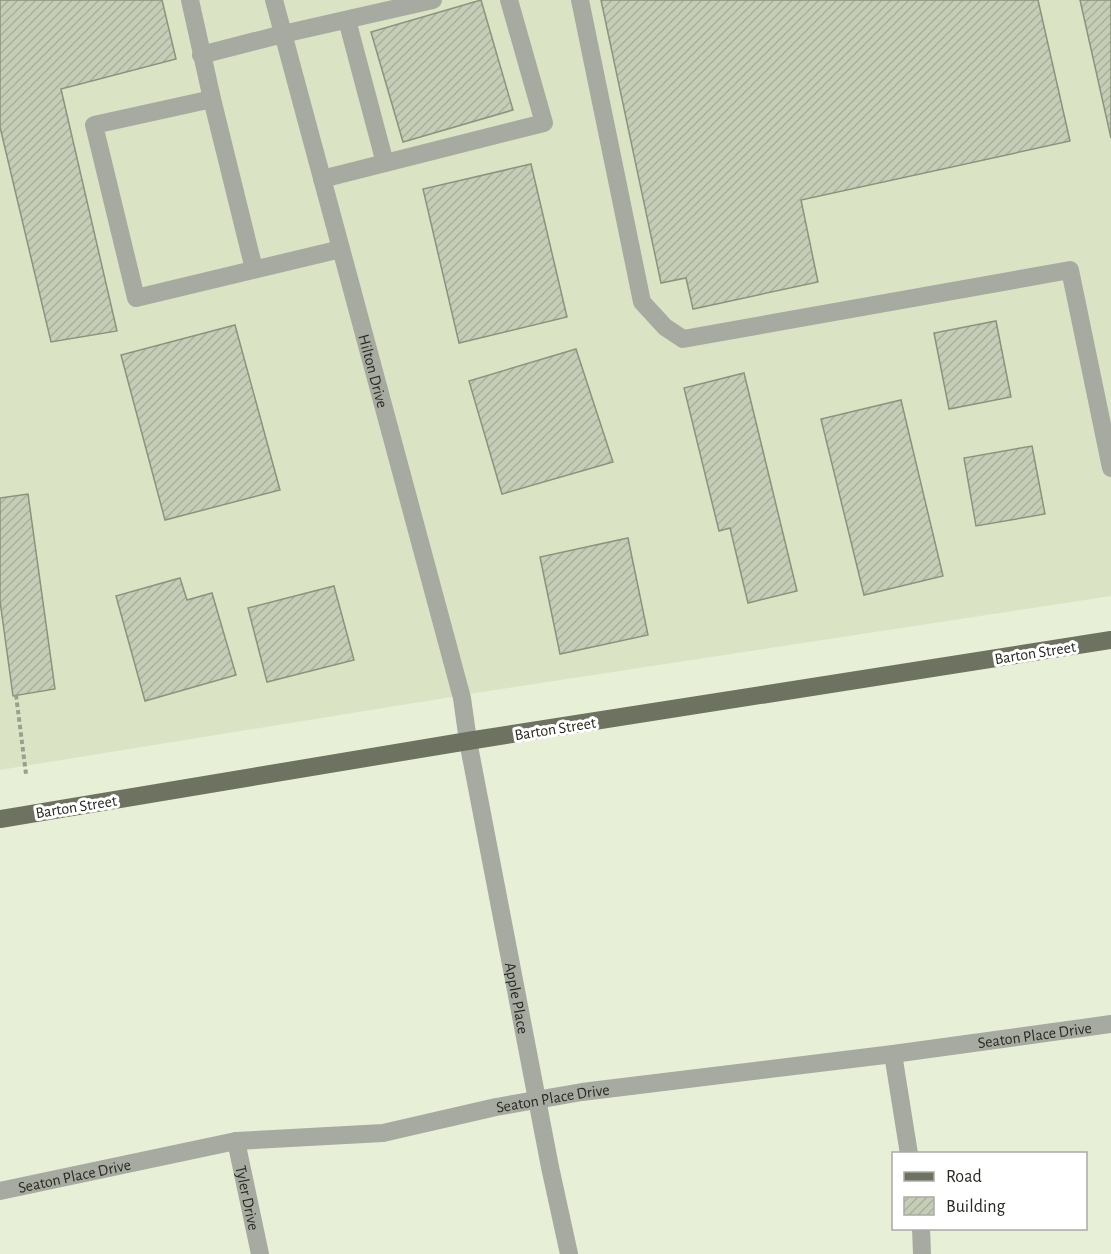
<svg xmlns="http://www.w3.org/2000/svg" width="1111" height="1254" font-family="'Alegreya Sans',sans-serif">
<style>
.built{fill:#dae4c4}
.building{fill:url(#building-hatch);stroke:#8c937d;stroke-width:1.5}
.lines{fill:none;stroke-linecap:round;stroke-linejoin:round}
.path{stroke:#9a9f8e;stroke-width:4;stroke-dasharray:4.5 3;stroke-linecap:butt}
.minor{stroke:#a7aaa0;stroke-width:18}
.major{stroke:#6e7361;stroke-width:18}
.labels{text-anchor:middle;stroke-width:6;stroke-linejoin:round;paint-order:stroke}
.street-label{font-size:16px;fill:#292b22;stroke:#fff}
</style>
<defs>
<pattern id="building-hatch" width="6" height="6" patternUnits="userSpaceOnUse" patternTransform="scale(1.5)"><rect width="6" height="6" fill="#c6cdb6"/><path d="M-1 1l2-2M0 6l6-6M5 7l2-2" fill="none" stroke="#aab09c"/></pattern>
</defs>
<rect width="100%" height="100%" fill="#e8efd7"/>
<path class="built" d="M0,0h1111v596l-629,96 -482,78z"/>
<g class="building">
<path d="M0,0h162l14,59 -115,30 56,242 -66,11 -51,-215z"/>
<path d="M481,0l32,110 -110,32 -32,-110z"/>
<path d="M601,0h437l32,141 -269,59 17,82 -125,27 -7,-31 -25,5z"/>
<path d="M1080,0h31v138z"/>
<path d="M531,164l36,153 -108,26 -36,-154z"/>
<path d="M996,321l15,76 -62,12 -15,-76z"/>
<path d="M235,325l45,165 -115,30 -44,-165z"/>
<path d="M576,349l37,113 -111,32 -33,-113z"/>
<path d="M744,373l53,218 -49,12 -18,-75 -11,3 -35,-143z"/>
<path d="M901,400l42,176 -79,19 -43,-176z"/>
<path d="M1032,446l13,68 -69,12 -12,-68z"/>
<path d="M28,494l27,195 -42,7 -13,-95v-103z"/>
<path d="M628,538l20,97 -88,19 -20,-97z"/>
<path d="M180,578l7,22 25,-7 24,82 -91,26 -29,-105z"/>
<path d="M334,586l20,74 -87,22 -19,-74z"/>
</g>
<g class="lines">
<path class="path" d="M16,695l10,79"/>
<g class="minor">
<path d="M190,0l22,99"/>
<path id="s1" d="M274,0l188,698 6,43 82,426 19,87"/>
<path d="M580,0l62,302 23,25 18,12 387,-69 41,198"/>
<path d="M347,20l38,143"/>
<path d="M201,55l82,-21 150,-34"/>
<path d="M322,179l222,-56 -35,-123"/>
<path d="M254,269l-42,-170 -118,26 42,173 205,-49"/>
<path d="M893,1054l16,100"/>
<path id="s2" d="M236,1141l24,113"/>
<path id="s3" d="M0,1191l236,-50 147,-8 113,-26 86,-15 311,-38 218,-30"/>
<path d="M921,1228l1,26"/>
</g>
<path class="major" d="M0,819l468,-78 643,-101"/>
</g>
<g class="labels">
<g class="street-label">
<text dy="6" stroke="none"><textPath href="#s1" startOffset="384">Hilton Drive</textPath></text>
<text transform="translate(1035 652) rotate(-9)" y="6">Barton Street</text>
<text transform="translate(555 728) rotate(-9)" y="6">Barton Street</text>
<text transform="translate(76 806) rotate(-9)" y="6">Barton Street</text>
<text dy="6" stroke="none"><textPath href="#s1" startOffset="1028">Apple Place</textPath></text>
<text dy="6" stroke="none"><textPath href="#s3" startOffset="1048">Seaton Place Drive</textPath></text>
<text dy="6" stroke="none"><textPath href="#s3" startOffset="562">Seaton Place Drive</textPath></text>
<text dy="6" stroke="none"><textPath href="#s3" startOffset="76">Seaton Place Drive</textPath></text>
<text dy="6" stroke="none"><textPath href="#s2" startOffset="58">Tyler Drive</textPath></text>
</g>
</g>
<rect x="892" y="1152" width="195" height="78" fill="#ffffff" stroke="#a9aaa7" stroke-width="1.5"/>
<rect x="904" y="1172" width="30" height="9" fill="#6e7361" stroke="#a9aaa7" stroke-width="1.5"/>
<text x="946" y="1182" font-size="18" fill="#292b22">Road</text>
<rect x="904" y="1197" width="30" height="18" fill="url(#building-hatch)" stroke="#a9aaa7" stroke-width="1.5"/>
<text x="946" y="1212" font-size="18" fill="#292b22">Building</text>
</svg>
